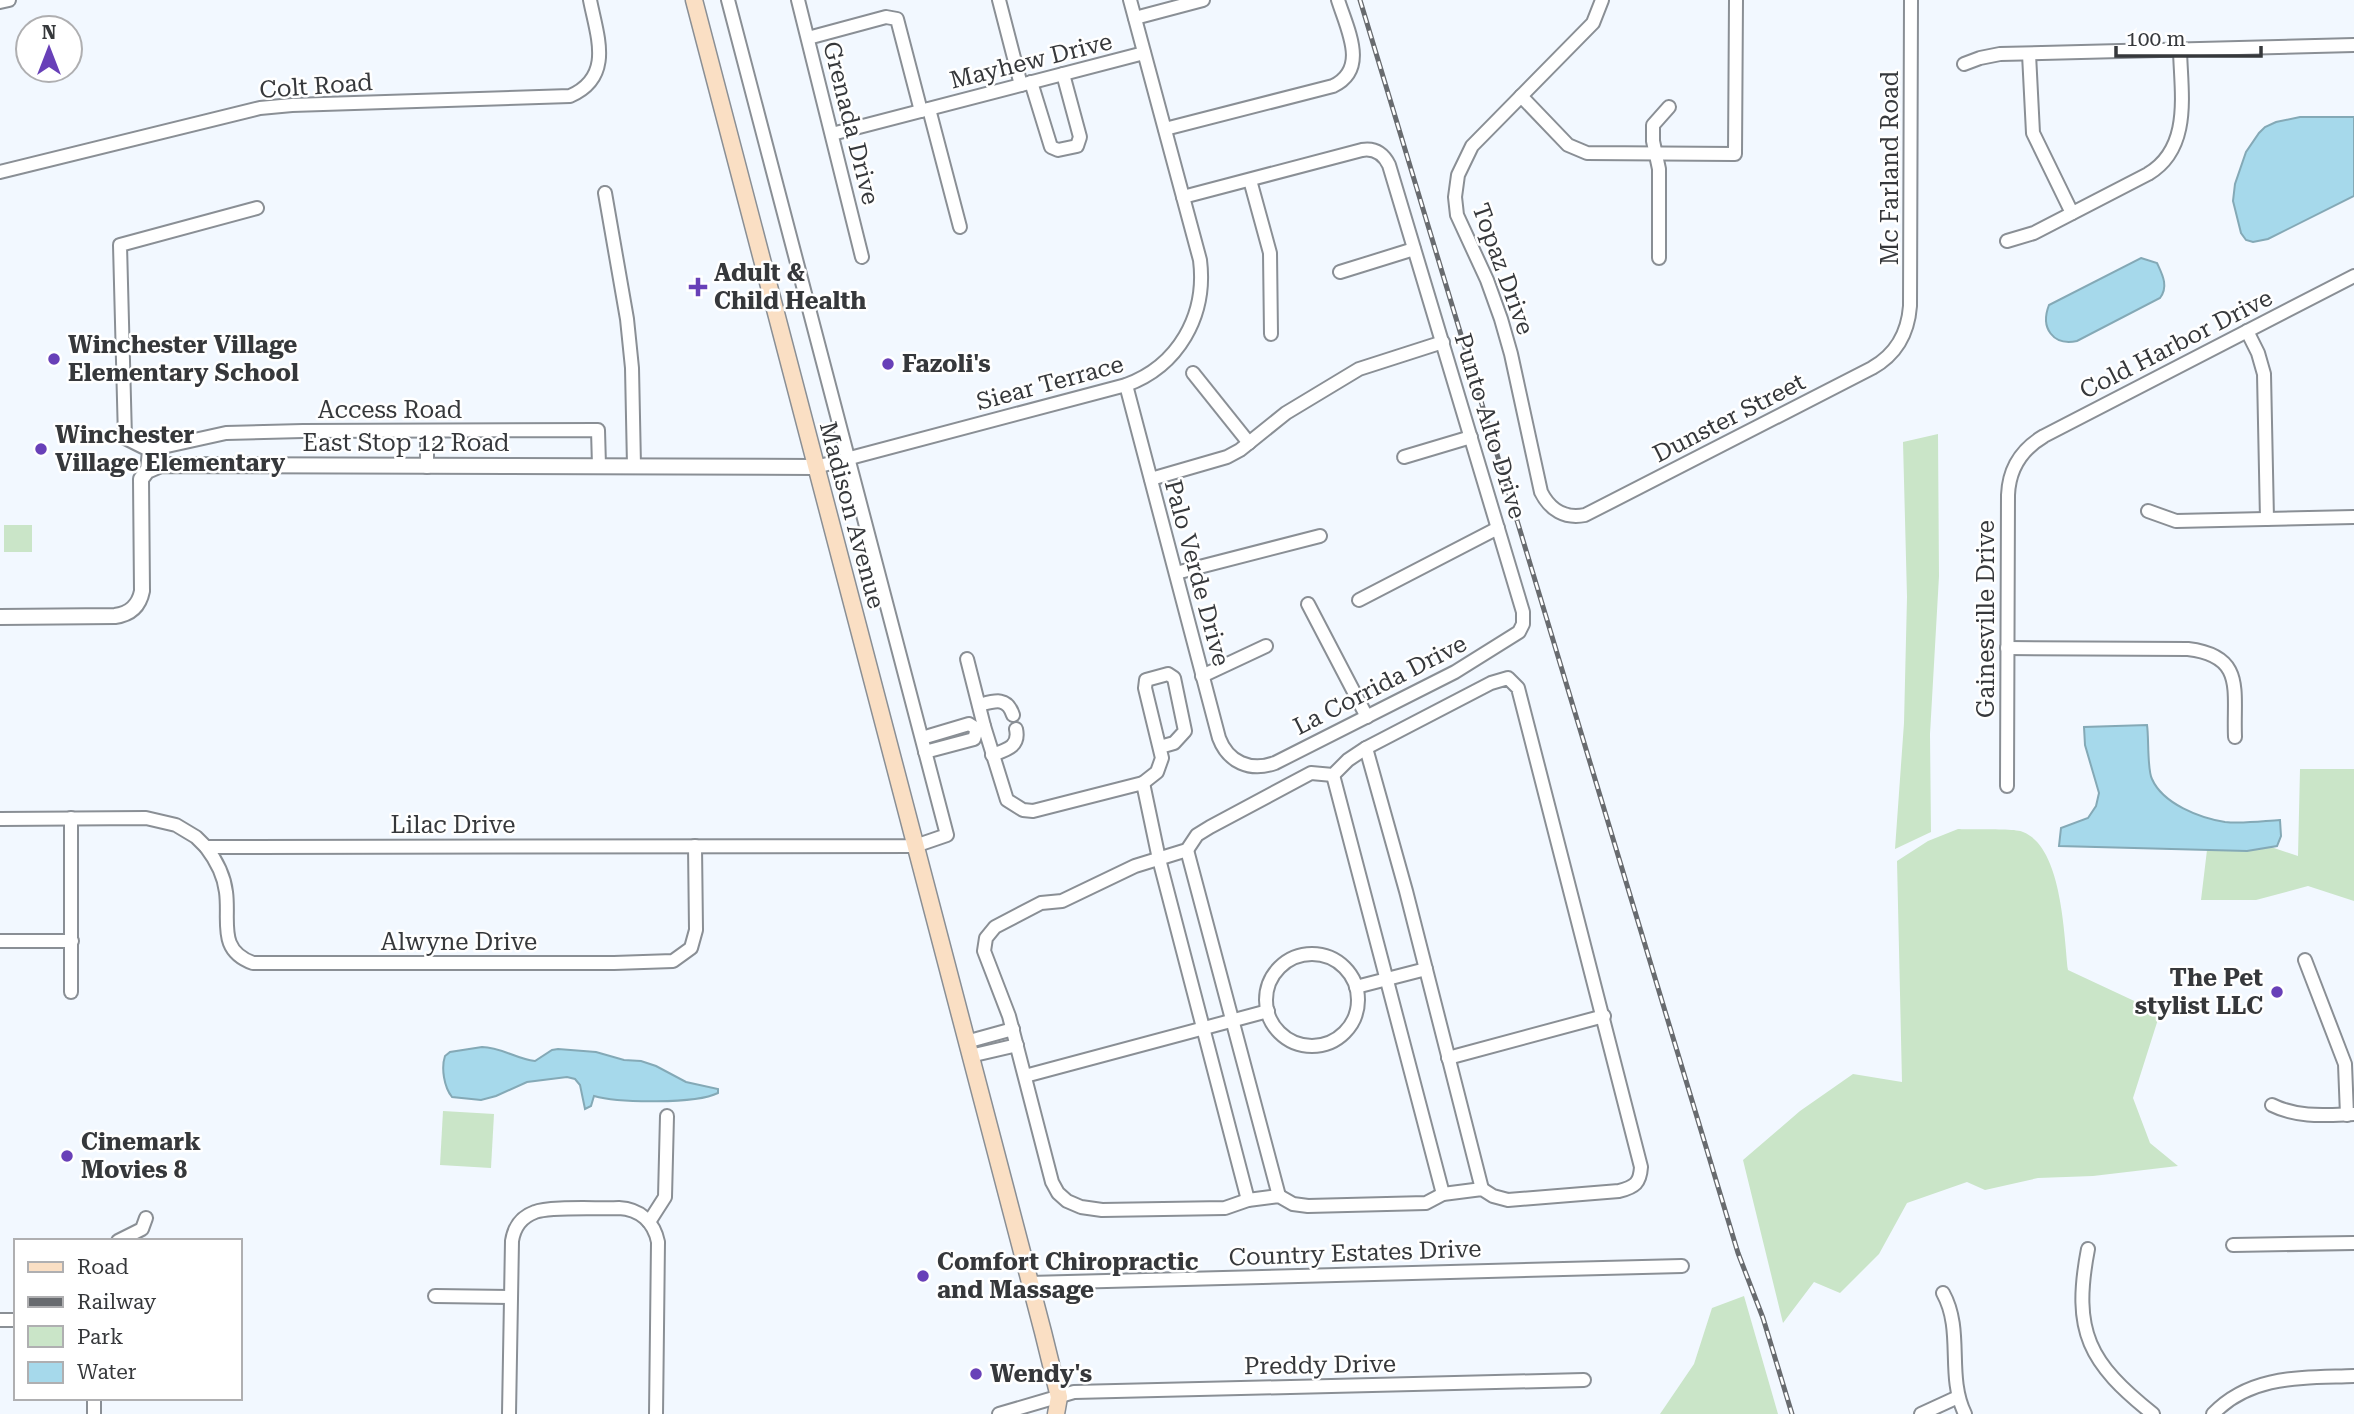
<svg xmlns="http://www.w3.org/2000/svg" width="2354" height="1414" font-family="'Roboto Serif',serif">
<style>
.green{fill:#cae5c8}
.water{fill:#a6d9eb;stroke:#84a9b6;stroke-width:2}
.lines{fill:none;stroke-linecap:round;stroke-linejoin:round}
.minor-casing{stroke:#8a8f95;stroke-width:16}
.tertiary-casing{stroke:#8a8f95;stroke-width:18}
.secondary-casing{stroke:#8a8f95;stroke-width:19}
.minor{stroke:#fff;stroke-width:12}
.tertiary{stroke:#fff;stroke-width:14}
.secondary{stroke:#fadfc4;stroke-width:16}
.rail-casing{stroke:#686b6f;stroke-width:5}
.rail{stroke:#fff;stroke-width:2.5;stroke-dasharray:8;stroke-linecap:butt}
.poi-dot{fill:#6840b8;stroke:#fff;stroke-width:2.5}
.labels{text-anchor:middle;stroke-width:5;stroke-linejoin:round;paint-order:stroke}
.street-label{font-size:24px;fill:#36383b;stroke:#fff}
.poi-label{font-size:24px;font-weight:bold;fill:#36383b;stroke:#fff;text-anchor:start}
</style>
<rect width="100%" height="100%" fill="#f2f8ff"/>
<g class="green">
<path d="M1938,434l1,142 -9,158 1,98 -36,17 9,-126 3,-126 -4,-155z"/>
<rect x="4" y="525" width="28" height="27"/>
<path d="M2300,769h54v132l-46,-15 -52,14h-55l6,-50 40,1 24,-4 27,9z"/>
<path d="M1958,829c12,1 57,-1 65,3 39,15 41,102 45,138l92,43 -27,85 17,45 28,23 -85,10 -55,2 -53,12 -18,-8 -60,21 -28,51 -39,39 -26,-11 -31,41 -40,-163 57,-49 53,-37 49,8 -5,-221 31,-20z"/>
<path d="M443,1111l51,3 -3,54 -51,-3z"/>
<path d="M1744,1296l34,118h-118l34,-50 18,-56z"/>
</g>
<g class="water">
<path d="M2300,117h54v79l-86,43 -15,3 -7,-2 -5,-7 -8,-32 2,-17 11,-32 13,-19 6,-6 11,-5z"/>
<path d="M2141,258l16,5c5,11 12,23 3,35l-83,43c-24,5 -37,-13 -28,-36z"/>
<path d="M2147,725c2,12 0,45 5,54 11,25 48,39 73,43 18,2 38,-1 55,-2l1,16 -4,10 -30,5 -188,-5 2,-18 27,-10 8,-12 3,-13 -14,-48 -1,-18z"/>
<path d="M482,1047c19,0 34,12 53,14l17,-11 6,-1 38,3 28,8 17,1 15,5 30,16 32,7v4c-22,11 -100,10 -124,3l-3,10 -6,3 -5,-24 -5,-6 -8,-2 -40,5 -31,14 -15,4 -29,-3c-8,-10 -11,-29 -7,-41l5,-4z"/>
</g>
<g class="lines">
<g class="minor-casing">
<g id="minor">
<path d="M798,0l64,257"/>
<path d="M999,0l22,85"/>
<path d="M1602,0l-9,23 -121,123 -14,29 -3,22 2,18 30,65 14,39 10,35 30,138c9,18 24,27 44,23l287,-147c25,-14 36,-35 38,-62l1,-306"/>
<path d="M0,2l9,-2"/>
<path d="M1135,18l68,-18"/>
<path d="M808,38l78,-21 11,2 24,92"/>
<path d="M2029,54l4,79 39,80"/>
<path d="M1964,64l16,-6 20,-4 354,-9"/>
<path d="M1031,82l20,65 7,3 19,-4 3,-9 -17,-63"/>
<path d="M1521,96l47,49 19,8 148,1 1,-154"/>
<path d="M929,109l31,118"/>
<path d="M1165,129l168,-43c36,-17 14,-57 5,-86"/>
<path d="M832,134l312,-81"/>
<path d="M0,172l260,-64 32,-3 278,-9c44,-19 27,-60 20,-96"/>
<path d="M1250,180l20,73 1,81"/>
<path d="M605,193l22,126 5,49 2,98"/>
<path d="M2007,241l27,-8 114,-59c44,-26 33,-81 32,-124"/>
<path d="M1659,258v-89l-6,-28v-16l16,-18"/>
<path d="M1340,272l74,-23"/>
<path d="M2247,331l11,22 6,21 3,145"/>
<path d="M1193,373l56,70"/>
<path d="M1126,385l93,353c9,24 31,34 56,25l180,-91 64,-40 4,-8v-12l-134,-447c-6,-12 -15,-17 -27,-15l-179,47"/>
<path d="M427,431v36"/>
<path d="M149,450l77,-17 77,-2 295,-1 1,36"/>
<path d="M1404,457l67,-20"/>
<path d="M816,467l310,-82c52,-19 81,-69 74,-125l-70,-260"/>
<path d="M147,471l2,-21 -24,-12 -5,-193 137,-37"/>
<path d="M1151,479l76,-22 13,-7 46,-37 73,-44 84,-27"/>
<path d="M2148,511l28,10 178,-4"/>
<path d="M1176,573l144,-37"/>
<path d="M1359,600l139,-72"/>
<path d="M1308,604l59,113"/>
<path d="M2007,648l181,1c58,7 45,42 47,88"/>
<path d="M1202,676l64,-30"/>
<path d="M1508,678l10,10 123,479c-1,16 -6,20 -22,24l-111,9 -15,-4 -11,-7 -39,5 -17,9 -118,3 -15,-2 -14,-8 -31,4 -23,8 -123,2 -21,-3 -14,-6 -9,-8 -6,-11 -43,-166 -25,-65 2,-13 9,-11 46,-24 21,-2 73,-35 52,-16 10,-15 13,-8 101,-54 22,2 15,-15 18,-12 125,-65z"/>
<path d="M979,705c15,-4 28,-9 34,10"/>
<path d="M984,726l23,74 16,10 10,1 110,-28 16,76 89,341"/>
<path d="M922,738l47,-14 8,5"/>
<path d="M1366,748l40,143 76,298"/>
<path d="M925,752l49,-13 3,-10 7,-3 -17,-67"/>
<path d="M992,755c14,-5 28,-8 24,-26"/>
<path d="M1333,775l110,419"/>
<path d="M1143,783l14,-11 5,-14 -17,-70 1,-8 22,-6 6,4 11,53 -11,12 -14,4"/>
<path d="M2007,786l1,-291c1,-26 14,-46 36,-59l310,-160"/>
<path d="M0,819l146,-1 30,7 20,12 10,10 709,-1 32,-11 -219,-835"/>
<path d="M206,847c10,13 18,28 20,45 4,29 -9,58 27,71h361l59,-2 18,-13 5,-18 -1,-84"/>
<path d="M1187,850l92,346"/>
<path d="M0,941h72"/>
<circle cx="1312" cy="1000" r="46"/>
<path d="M2305,960l40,104 2,51"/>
<path d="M1356,987l70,-18"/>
<path d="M71,992v-174"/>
<path d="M966,1042l47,-13"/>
<path d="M970,1056l47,-11"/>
<path d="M1448,1058l156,-42"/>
<path d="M1025,1076l243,-65"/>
<path d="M2272,1105c26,13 54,10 82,9"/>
<path d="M649,1222l16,-25 2,-81"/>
<path d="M118,1241l24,-12 4,-11"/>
<path d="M2233,1245l121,-2"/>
<path d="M2088,1249c-16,83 1,114 65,165"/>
<path d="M1029,1283l653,-17"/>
<path d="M1943,1293c21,38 3,82 22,121"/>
<path d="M435,1296l76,1"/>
<path d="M0,1320h16"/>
<path d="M94,1398v16"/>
<path d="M509,1414l3,-173c2,-13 9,-24 23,-29 14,-6 65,-3 84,-4 21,1 35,14 39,34l-2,172"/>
<path d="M999,1414l75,-22 510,-12"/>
<path d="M1921,1414l37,-17"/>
<path d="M2213,1414c38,-40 91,-36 141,-38"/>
</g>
</g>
<g class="tertiary-casing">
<path id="tertiary" d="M0,617l115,-1c15,-2 24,-10 27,-25l-1,-112 6,-8 14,-6 655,2"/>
</g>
<g class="secondary-casing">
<path id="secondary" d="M694,0l349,1332 16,65 -3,17"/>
</g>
<use href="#minor" class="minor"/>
<use href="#tertiary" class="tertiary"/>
<use href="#secondary" class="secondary"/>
<g class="rail-casing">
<path id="rail" d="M1360,0l378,1253 25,65 29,96"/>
</g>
<use href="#rail" class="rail"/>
</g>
<g class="poi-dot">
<path d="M694.5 276.5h7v7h7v7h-7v7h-7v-7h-7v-7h7z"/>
<circle cx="54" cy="359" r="7"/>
<circle cx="888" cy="364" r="7"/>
<circle cx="41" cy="449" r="7"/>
<circle cx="2277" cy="992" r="7"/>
<circle cx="67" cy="1156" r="7"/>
<circle cx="923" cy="1276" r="7"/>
<circle cx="976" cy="1374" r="7"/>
</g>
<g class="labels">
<g class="street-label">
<text transform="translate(1031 61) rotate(-14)" y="8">Mayhew Drive</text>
<text transform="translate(316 86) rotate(-4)" y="8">Colt Road</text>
<text transform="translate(851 123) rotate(76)" y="8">Grenada Drive</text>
<text transform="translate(1890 168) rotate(-90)" y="8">Mc Farland Road</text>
<text transform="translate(1503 269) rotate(70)" y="8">Topaz Drive</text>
<text transform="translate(2176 344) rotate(-27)" y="8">Cold Harbor Drive</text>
<text transform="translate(1050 383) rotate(-15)" y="8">Siear Terrace</text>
<text x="390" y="418">Access Road</text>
<text transform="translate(1729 418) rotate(-27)" y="8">Dunster Street</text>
<text transform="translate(1490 426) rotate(73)" y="8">Punto Alto Drive</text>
<text x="406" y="451">East Stop 12 Road</text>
<text transform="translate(852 515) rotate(75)" y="8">Madison Avenue</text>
<text transform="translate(1197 573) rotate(75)" y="8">Palo Verde Drive</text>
<text transform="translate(1986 619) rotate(-90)" y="8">Gainesville Drive</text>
<text transform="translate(1380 685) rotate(-27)" y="8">La Corrida Drive</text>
<text x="453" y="833">Lilac Drive</text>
<text x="459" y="950">Alwyne Drive</text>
<text transform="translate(1355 1253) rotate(-2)" y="8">Country Estates Drive</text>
<text transform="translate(1320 1365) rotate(-1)" y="8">Preddy Drive</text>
</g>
<g class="poi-label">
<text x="714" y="281">Adult &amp;<tspan x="714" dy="28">Child Health</tspan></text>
<text x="68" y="353">Winchester Village<tspan x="68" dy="28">Elementary School</tspan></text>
<text x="902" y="372">Fazoli's</text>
<text x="55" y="443">Winchester<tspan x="55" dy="28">Village Elementary</tspan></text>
<text x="2263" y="986" text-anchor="end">The Pet<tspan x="2263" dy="28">stylist LLC</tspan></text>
<text x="81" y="1150">Cinemark<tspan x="81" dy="28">Movies 8</tspan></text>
<text x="937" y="1270">Comfort Chiropractic<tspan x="937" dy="28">and Massage</tspan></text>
<text x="990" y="1382">Wendy's</text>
</g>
</g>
<rect x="14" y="1239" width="228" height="161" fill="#ffffff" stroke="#afafb1" stroke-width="2"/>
<rect x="28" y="1262" width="35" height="10" fill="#fadfc4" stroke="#afafb1" stroke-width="2"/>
<text x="77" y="1274" font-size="21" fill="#36383b">Road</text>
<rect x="28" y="1297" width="35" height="10" fill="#686b6f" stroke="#afafb1" stroke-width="2"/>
<text x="77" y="1309" font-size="21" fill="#36383b">Railway</text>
<rect x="28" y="1326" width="35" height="21" fill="#cae5c8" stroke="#afafb1" stroke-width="2"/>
<text x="77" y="1344" font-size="21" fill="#36383b">Park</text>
<rect x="28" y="1362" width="35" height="21" fill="#a6d9eb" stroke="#afafb1" stroke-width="2"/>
<text x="77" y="1379" font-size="21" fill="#36383b">Water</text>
<g transform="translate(49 49)"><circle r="33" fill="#ffffff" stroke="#afafb1" stroke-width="2"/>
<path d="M0-5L12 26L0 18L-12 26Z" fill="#6840b8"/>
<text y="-10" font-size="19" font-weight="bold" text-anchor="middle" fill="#36383b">N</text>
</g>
<path d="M2116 46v10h145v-10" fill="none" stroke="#36383b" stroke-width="3.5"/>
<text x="2126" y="46" font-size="21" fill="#36383b" stroke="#ffffff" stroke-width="5" paint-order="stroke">100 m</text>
</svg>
